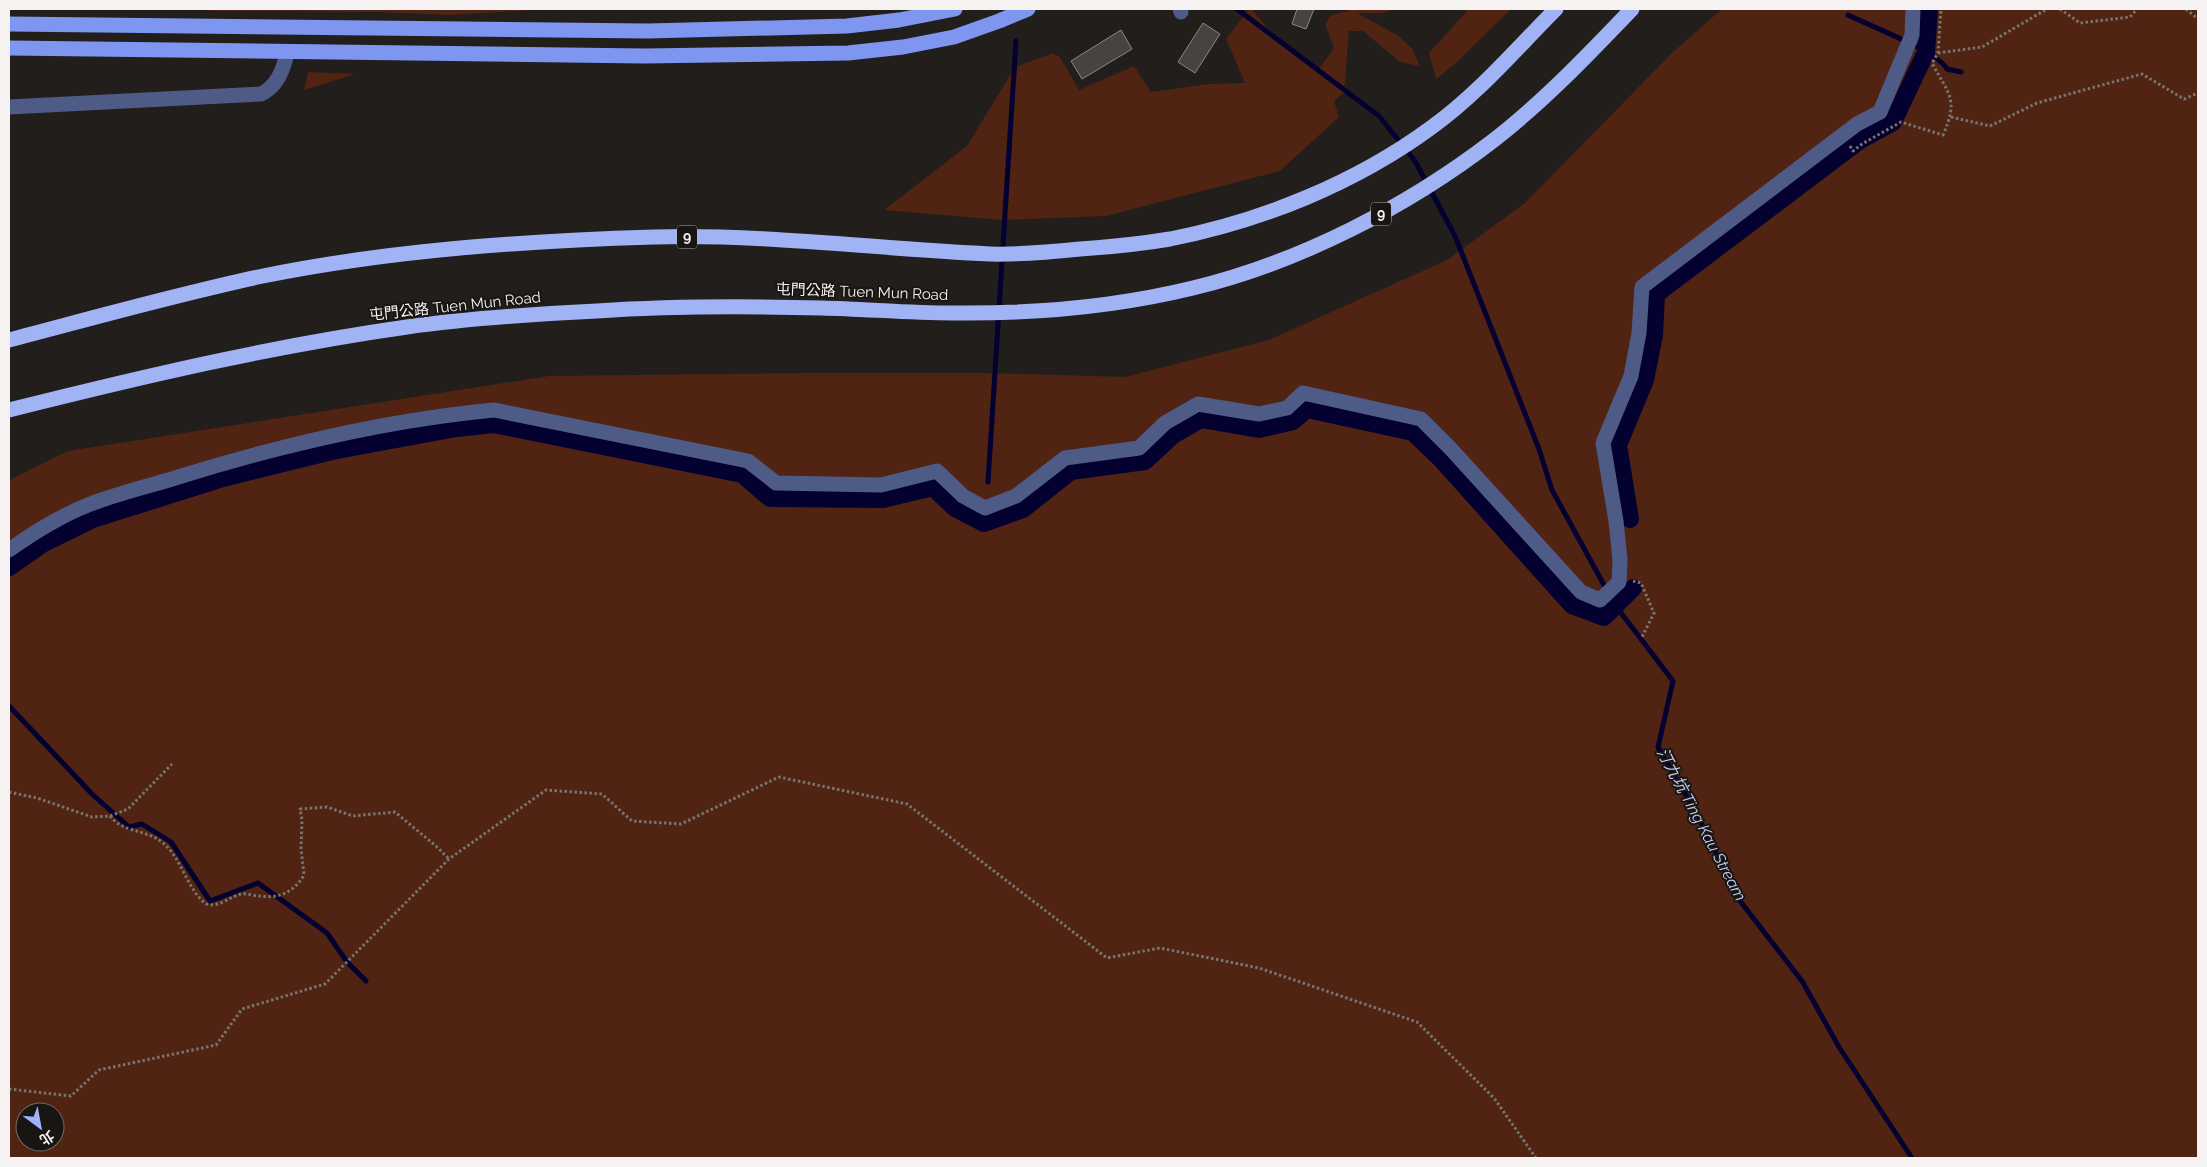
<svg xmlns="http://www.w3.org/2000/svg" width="2207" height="1167" font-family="Raleway,'Noto Sans TC',sans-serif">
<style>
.green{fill:#502312;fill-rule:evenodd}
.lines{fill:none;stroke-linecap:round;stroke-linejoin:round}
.stream{stroke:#040030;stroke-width:5}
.canal{stroke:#040030;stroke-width:18}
.building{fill:#484341;stroke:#8c8785}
.path{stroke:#777472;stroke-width:3;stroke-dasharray:2.5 2.5;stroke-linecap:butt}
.minor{stroke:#4f5b87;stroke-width:15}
.major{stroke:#7f96f1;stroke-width:15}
.highway{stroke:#a0b3f4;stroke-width:15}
.labels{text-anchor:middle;stroke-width:4;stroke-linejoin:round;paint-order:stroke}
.shield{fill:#191513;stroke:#b3b0ae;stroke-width:1}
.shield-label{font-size:14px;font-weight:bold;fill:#f5f2f1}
.street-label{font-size:15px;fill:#f5f2f1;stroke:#191513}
.water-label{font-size:16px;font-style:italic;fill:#c3cef2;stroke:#191513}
</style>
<rect width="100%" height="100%" fill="#221e1c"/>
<g class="green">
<path d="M204,9h347l-101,6 -76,-3 -162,-1z"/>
<path d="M1249,9h3l24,30 43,30 15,-21 -9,-24 6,-9 17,-4v-2h49l-17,4h-23l40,22 15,13 8,18 -20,-4 -37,-31h-14l-5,62 -10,8 5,16 -59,54 -174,45 -105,4 -117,-10 83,-64 48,-79 38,-14 7,4 19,33 55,-24 17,26 58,-8 36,-1 -19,-44z"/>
<path d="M1467,9h44l-55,54 -20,16 -7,-26 37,-41z"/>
<path d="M1722,9h476v1149h-2189v-678l59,-29 481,-75 253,-3h184l139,4 144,-37 178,-80 78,-57 148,-151zM25,1112h30v30h-30z"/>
<path d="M308,72l48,2 -52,16z"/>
</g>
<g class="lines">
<g class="stream">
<path d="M1237,9l142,107 36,45 40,75 84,213 13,41 63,115 58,76 -15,66 40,69 39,81 65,84 37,66 73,111"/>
<path d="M1848,15c22,11 89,36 99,54l14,3"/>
<path d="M988,482l28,-441"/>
<path d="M9,706l84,89 36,32 13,-3 29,18 39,59 48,-18 69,50 20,29 19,19"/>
</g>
<g class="canal">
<path d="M1630,519l-12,-74 27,-65 9,-45 2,-41 204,-154 33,-18 33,-70 3,-43"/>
<path d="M9,567l33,-23 51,-25 130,-41 109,-27 124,-23 38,-4 248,50 28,24 113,1 50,-12 22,21 29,15 39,-14 48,-38 74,-10 28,-26 28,-16 58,10 34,-8 14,-12 106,23 28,27 131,146 32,12 29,-29"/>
</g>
</g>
<g class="building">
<path d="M1297,9h17l-8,20 -14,-5z"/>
<path d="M1203,23l17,11 -25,39 -17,-11z"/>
<path d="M1121,30l11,19 -50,30 -11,-18z"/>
</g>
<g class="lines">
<g class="path">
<path d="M2060,9l20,14 50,-6 7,-8"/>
<path d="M2186,9l12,10"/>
<path d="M1938,53l44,-6 65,-38"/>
<path d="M1951,117l39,9 47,-23 105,-29 42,25 14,-6"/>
<path d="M1850,146l3,5 9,-7 39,-22 42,13c16,-36 6,-40 -11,-72l6,-10 3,-44"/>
<path d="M1633,581l8,2 13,30 -13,26"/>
<path d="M9,792l28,6 55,19 18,-1 18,-7 44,-45"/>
<path d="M110,816c13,17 36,13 53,27 18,14 24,46 42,60 10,7 26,-7 36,-9 5,-1 13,2 19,2 19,3 34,-4 44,-21l-3,-26 1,-29 -2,-11 27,-2 26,9 42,-4 41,34 13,13"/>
<path d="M9,1089l62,7 28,-26 117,-25 26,-36 83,-25 124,-125 97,-69 56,4 30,27 49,3 98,-47 128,27 200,154 53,-10 99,20 158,54 77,76 42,60"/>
</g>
<g class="minor">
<path d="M1180,9l1,3"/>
<path d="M9,107l252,-13c17,-8 23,-25 26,-42"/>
<path d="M9,550c24,-17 51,-34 79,-45 28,-11 58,-18 87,-27 103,-32 212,-58 319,-68l254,51 28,22 105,2 56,-14 26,25 22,12 31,-12 49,-38 74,-10 26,-25 33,-19 61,10 28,-6 16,-15 118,26 30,30 130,143 19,8 19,-18 1,-22 -4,-39 -13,-78 28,-67 8,-43 3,-46 215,-163 23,-12 32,-77 1,-26"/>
</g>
<g class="major">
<path d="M9,24l639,7 199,-5 52,-6 56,-11"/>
<path d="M9,48l636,8 203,-3 55,-6 51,-10 45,-16 29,-12"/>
</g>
<g class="highway">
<path d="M9,340c84,-22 169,-46 254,-64 128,-26 261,-35 391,-39 113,-3 224,12 336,17 30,1 60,-2 90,-5 30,-2 60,-5 90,-10 92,-18 186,-56 262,-112 46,-33 84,-78 124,-118"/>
<path d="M9,410c132,-33 263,-64 398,-83 63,-9 127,-13 190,-16 75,-5 150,-5 225,-3 43,1 87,5 130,5 80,1 163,-6 241,-25 107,-26 214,-81 301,-148 50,-39 94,-85 138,-131"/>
</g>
</g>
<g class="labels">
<g class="shield">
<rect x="1371" y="202.5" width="20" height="23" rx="4"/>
<rect x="677" y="225.5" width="20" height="23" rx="4"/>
</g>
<g class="shield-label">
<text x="1381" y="219">9</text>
<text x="687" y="242">9</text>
</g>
<g class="street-label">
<text transform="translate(862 292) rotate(2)" y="5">屯門公路 Tuen Mun Road</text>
<text transform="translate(455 306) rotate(-6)" y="5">屯門公路 Tuen Mun Road</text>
</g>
<g class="water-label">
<text transform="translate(1702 824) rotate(62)" y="6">汀九坑 Ting Kau Stream</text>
</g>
</g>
<rect width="2207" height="1167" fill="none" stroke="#f5f2f1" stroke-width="20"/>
<g transform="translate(40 1127) rotate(148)"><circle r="24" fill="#191513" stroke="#716d6c"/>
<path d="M0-4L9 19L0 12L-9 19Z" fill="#9fb3fd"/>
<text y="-8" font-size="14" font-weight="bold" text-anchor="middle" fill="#f5f2f1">北</text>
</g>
</svg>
